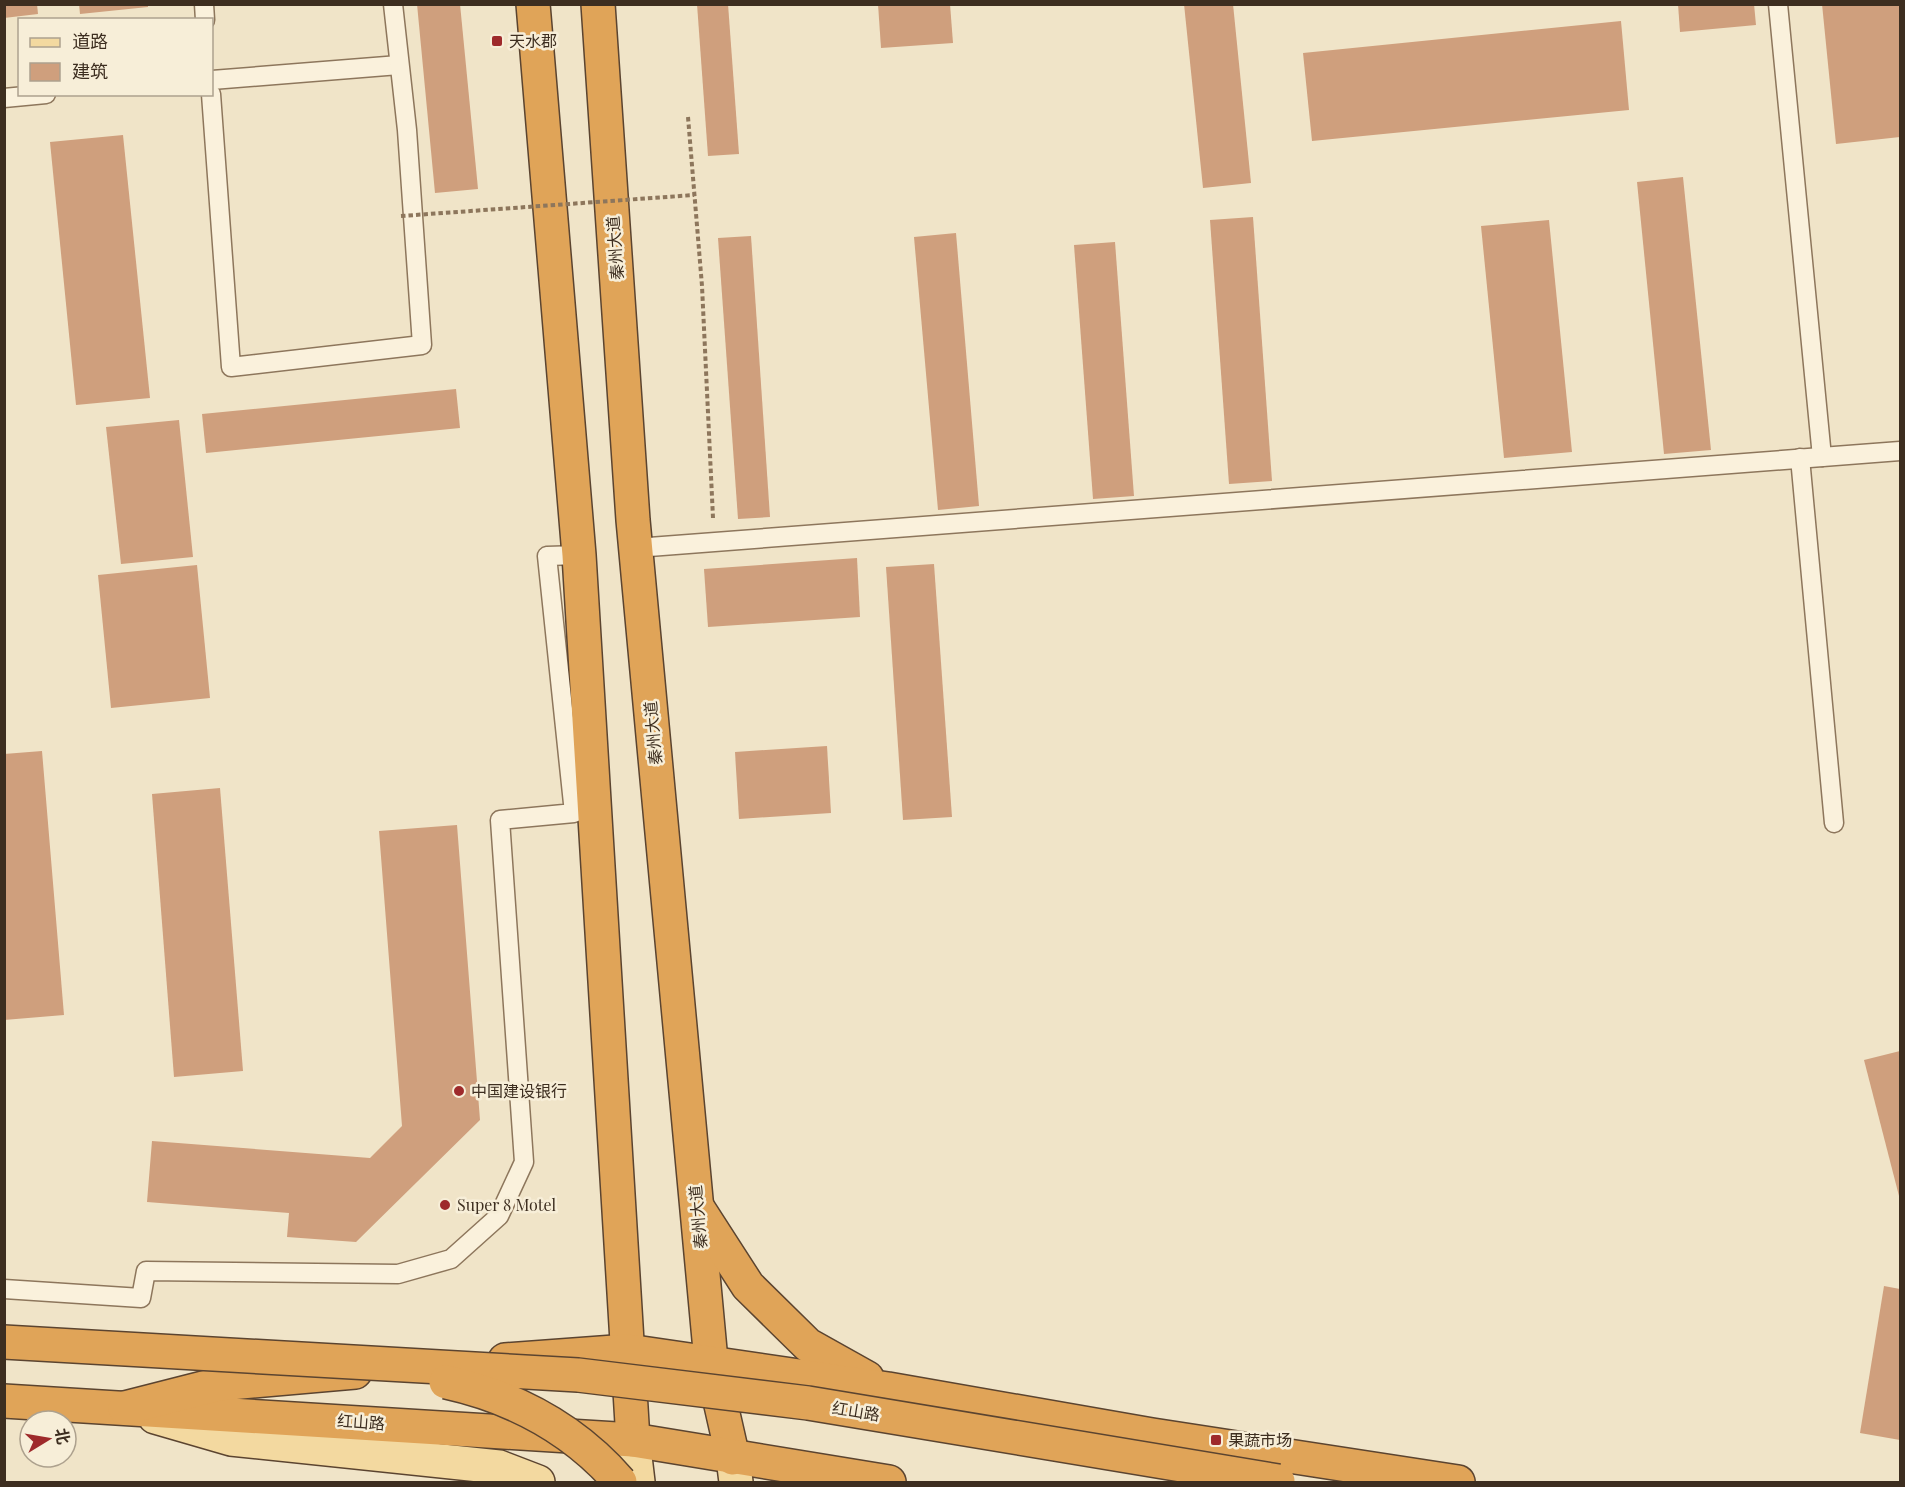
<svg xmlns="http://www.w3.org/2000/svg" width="1905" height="1487" font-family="'Playfair Display','Noto Sans SC',serif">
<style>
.building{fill:#cf9f7d}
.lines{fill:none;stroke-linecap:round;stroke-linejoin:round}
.lane-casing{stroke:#8d765c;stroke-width:21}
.primary-casing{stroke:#5b4430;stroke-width:36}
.highway-casing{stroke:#5b4430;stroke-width:36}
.path{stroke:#8d765c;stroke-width:4;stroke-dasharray:4.5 3;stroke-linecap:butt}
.lane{stroke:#faf1dc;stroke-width:18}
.primary{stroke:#f3d9a0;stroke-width:33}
.highway{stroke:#e0a458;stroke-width:33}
.highway-bridge-casing{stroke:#5b4430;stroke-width:36;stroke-linecap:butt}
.path-bridge{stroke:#8d765c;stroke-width:4;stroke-dasharray:4.5 3;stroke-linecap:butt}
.highway-bridge{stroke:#e0a458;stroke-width:33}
.poi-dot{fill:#9e2a2b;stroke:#f7eed8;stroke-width:2}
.labels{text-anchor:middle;stroke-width:5;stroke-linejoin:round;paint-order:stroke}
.poi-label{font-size:16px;fill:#3d2e20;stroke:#f7eed8;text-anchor:start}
.street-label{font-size:16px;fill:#3d2e20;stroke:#f7eed8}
</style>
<rect width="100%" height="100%" fill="#f0e4c8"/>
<g class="building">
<path d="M4,4h33l1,10 -34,4z"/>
<path d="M79,4h69v3l-68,7z"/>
<path d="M417,4h43l18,185 -43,4z"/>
<path d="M697,4h31l11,150 -31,2z"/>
<path d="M878,4h72l3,39 -72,5z"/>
<path d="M1184,4h49l18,179 -48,5z"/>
<path d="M1678,4h76l2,21 -76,7z"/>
<path d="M1822,4h78v133l-64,7z"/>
<path d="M1621,21l8,89 -317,31 -9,-88z"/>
<path d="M123,135l27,263 -74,7 -26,-263z"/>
<path d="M1683,177l28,273 -47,4 -27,-272z"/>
<path d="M1253,217l19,264 -43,3 -19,-264z"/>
<path d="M1549,220l23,232 -68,6 -23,-232z"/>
<path d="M956,233l23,273 -41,4 -24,-273z"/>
<path d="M751,236l19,281 -32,2 -20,-281z"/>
<path d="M1115,242l19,254 -41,3 -19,-254z"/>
<path d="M456,389l4,39 -254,25 -4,-39z"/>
<path d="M179,420l14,137 -72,7 -15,-137z"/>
<path d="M857,558l3,59 -152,10 -4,-58z"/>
<path d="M934,564l18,253 -49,3 -17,-253z"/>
<path d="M197,565l13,133 -99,10 -13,-133z"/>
<path d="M827,746l4,67 -92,6 -4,-67z"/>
<path d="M42,751l22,264 -60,5v-266z"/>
<path d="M220,788l23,283 -69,6 -22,-283z"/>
<path d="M457,825l23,295 -124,122 -69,-5 2,-24 -142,-11 5,-61 218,17 32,-32 -23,-295z"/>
<path d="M1900,1051v145h-1l-35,-136z"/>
<path d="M1884,1286l16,3v151l-40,-7z"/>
</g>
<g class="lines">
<g class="lane-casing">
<g id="lane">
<path d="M204,4l1,16"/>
<path d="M1778,4l44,453"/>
<path d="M212,80l187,-15"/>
<path d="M211,94l20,273 191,-22 -15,-215 -14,-126"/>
<path d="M4,98l42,-4"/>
<path d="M1800,458l34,365"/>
<path d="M636,548l1264,-97"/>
<path d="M4,1289l137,9 5,-27 252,3 53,-15 48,-43 25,-54 -24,-342 74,-7 -27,-257 32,-1"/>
</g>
</g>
<g class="primary-casing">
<g id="primary">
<path d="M155,1417l76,22 268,28 39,15"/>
<path d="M633,1440l5,42"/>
<path d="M733,1458l3,24"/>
</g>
</g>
<g class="highway-casing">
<g id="highway">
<path d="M533,4l46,551 54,885"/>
<path d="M598,4l35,516 78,841 22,97"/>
<path d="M699,1210l49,76 60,59 59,33"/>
<path d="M505,1360l123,-9 260,38 264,46 306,47"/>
<path d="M4,1401l629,39 256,42"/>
<path d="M125,1408l94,-24 136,-12"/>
</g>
</g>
<path class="path" d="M688,117l14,169 11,232"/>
<use href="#lane" class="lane"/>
<use href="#primary" class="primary"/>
<use href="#highway" class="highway"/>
<g class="highway-bridge-casing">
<g id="highway-bridge">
<path d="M4,1342l574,33 230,28 470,78"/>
<path d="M446,1382c68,15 128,47 174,100"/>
</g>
</g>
<path class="path-bridge" d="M401,216l293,-21"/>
<use href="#highway-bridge" class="highway-bridge"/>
</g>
<g class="poi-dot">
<rect x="491" y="35" width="12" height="12" rx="3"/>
<circle cx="459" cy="1091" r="6"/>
<circle cx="445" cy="1205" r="6"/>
<rect x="1210" y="1434" width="12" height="12" rx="3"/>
</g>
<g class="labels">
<g class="poi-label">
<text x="509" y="47">天水郡</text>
<text x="471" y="1097">中国建设银行</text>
<text x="457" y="1211">Super 8 Motel</text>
<text x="1228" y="1446">果蔬市场</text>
</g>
<g class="street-label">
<text transform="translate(615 248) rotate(-94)" y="6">秦州大道</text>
<text transform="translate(653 733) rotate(-95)" y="6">秦州大道</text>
<text transform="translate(698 1217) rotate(-95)" y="6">秦州大道</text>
<text transform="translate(856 1411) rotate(9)" y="6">红山路</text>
<text transform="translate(361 1422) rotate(4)" y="6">红山路</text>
</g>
</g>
<rect width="1905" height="1487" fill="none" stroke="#3d2e20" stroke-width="12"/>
<rect x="18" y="18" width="195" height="78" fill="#f7eed8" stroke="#ada18e" stroke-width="1.5"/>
<rect x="30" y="38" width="30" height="9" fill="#f3d9a0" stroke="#ada18e" stroke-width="1.5"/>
<text x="72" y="48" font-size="18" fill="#3d2e20">道路</text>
<rect x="30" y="63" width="30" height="18" fill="#cf9f7d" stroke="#ada18e" stroke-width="1.5"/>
<text x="72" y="78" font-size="18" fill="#3d2e20">建筑</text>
<g transform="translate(48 1439) rotate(79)"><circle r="28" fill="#f7eed8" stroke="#ada18e" stroke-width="1.5"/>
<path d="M0-4.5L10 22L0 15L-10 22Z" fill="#9e2a2b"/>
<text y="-9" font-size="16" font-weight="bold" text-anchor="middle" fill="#3d2e20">北</text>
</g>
</svg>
